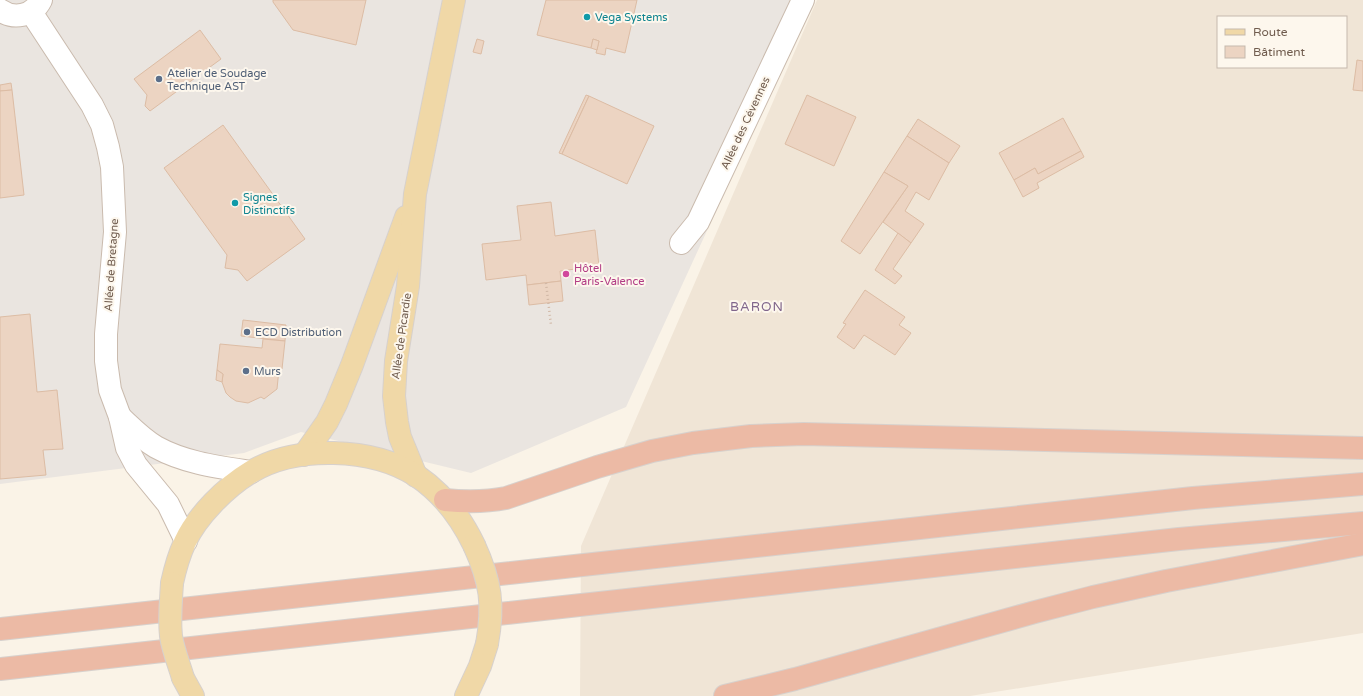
<svg xmlns="http://www.w3.org/2000/svg" width="1363" height="696" font-family="'Varela Round',sans-serif">
<style>
.residential{fill:#f0e5d6;fill-rule:evenodd}
.industrial{fill:#eae5e0}
.building{fill:#ecd4c2;stroke:#dcbca4}
.lines{fill:none;stroke-linecap:round;stroke-linejoin:round}
.minor-casing{stroke:#cabbae;stroke-width:24}
.major-casing{stroke:#d7d1cd;stroke-width:24}
.highway-casing{stroke:#d7d1cd;stroke-width:24}
.path{stroke:#d0b7a5;stroke-width:2.5;stroke-dasharray:1 3;stroke-linecap:butt}
.minor{stroke:#fff;stroke-width:22}
.major{stroke:#f0d8a7;stroke-width:22}
.highway{stroke:#ecbaa5;stroke-width:22}
.major-bridge-casing{stroke:#d7d1cd;stroke-width:24;stroke-linecap:butt}
.major-bridge{stroke:#f0d8a7;stroke-width:22}
.culture-dot{fill:#0f9aa8;stroke:#fdf7ed;stroke-width:1.5}
.service-dot{fill:#5c6f8a;stroke:#fdf7ed;stroke-width:1.5}
.hotel-dot{fill:#d1479c;stroke:#fdf7ed;stroke-width:1.5}
.labels{text-anchor:middle;stroke-width:4;stroke-linejoin:round;paint-order:stroke}
.culture-label{font-size:11px;fill:#0d838f;stroke:#fdf7ed;text-anchor:start}
.service-label{font-size:11px;fill:#4e5e75;stroke:#fdf7ed;text-anchor:start}
.street-label{font-size:11px;fill:#705c4e;stroke:#fdf7ed}
.hotel-label{font-size:11px;fill:#b23c85;stroke:#fdf7ed;text-anchor:start}
.quarter-label{font-size:13px;letter-spacing:1px;fill:#81668c;stroke:#fdf7ed}
</style>
<rect width="100%" height="100%" fill="#faf3e7"/>
<path class="residential" d="M817,0h546v633l-393,63h-390l1,-150zM1218,17h128v50h-128z"/>
<path class="industrial" d="M0,0h813l-187,407 -155,66 -170,-41 -57,21 -244,31z"/>
<g class="building">
<path d="M273,0h93l-10,45 -63,-15 -20,-28z"/>
<path d="M546,0h91l-12,53 -19,-5 -1,7 -9,-2 3,-12 -6,-2 -2,9 -54,-13z"/>
<path d="M200,30l21,29 -71,52 -5,-5 2,-11 -13,-16z"/>
<path d="M477,39l7,2 -3,13 -8,-2z"/>
<path d="M593,39l6,2 -2,9 -6,-2z"/>
<path d="M1357,60l6,1v30l-10,-1z"/>
<path d="M11,83l1,7 -12,1v-6z"/>
<path d="M12,90l12,105 -24,3v-107z"/>
<path d="M586,95l3,1 -27,58 -3,-1z"/>
<path d="M807,95l49,22 -22,49 -49,-22z"/>
<path d="M589,96l65,30 -27,58 -65,-30z"/>
<path d="M1063,118l18,33 -43,23 -3,-6 -21,12 -15,-27z"/>
<path d="M918,119l42,27 -11,17 -42,-27z"/>
<path d="M223,125l82,114 -58,42 -9,-11 -13,-2 2,-13 -63,-87z"/>
<path d="M907,136l42,27 -20,37 -13,-8 -11,19 19,13 -13,19 -28,-21 25,-36 -24,-14z"/>
<path d="M1081,151l3,6 -47,26 2,5 -16,9 -9,-17 21,-12 3,6z"/>
<path d="M884,172l24,14 -48,68 -19,-13z"/>
<path d="M551,202l4,34 40,-6 4,36 -39,5 1,10 -34,4 -1,-10 -40,5 -4,-36 39,-4 -4,-34z"/>
<path d="M898,233l13,10 -18,26 9,7 -7,8 -20,-14z"/>
<path d="M561,281l2,20 -34,4 -2,-20z"/>
<path d="M865,290l40,27 -6,8 12,8 -16,22 -31,-20 -10,14 -17,-12 9,-13 -3,-1z"/>
<path d="M30,314l7,78 20,-2 6,59 -20,1 3,25 -46,4v-162z"/>
<path d="M243,320l43,5 -1,16 -44,-5z"/>
<path d="M263,339l22,2 -3,28h-3l-2,20 -13,10 -3,-2 -13,6 -12,-2 -6,-4 -4,-4 -4,-11 1,-8 -6,-4 3,-26 42,4z"/>
<path d="M217,370l6,4 -1,8 -6,-2z"/>
</g>
<g class="lines">
<g class="minor-casing">
<g id="minor">
<path d="M0,10c14,10 33,6 41,-10"/>
<path d="M31,12l61,93 10,20 6,22 4,20 3,65 -9,102v27l4,29 10,27 7,31 9,17 32,39 18,37"/>
<path d="M681,243l17,-21 105,-222"/>
<path d="M120,417c11,10 22,22 36,30 29,16 62,20 95,25"/>
</g>
</g>
<g class="major-casing">
<g id="major">
<path d="M304,455l23,-33 9,-18 16,-39 54,-148"/>
<path d="M416,476l-16,-39 -3,-15 -3,-26 2,-35 12,-75 7,-92 39,-194"/>
<path d="M172,583c3,-14 7,-28 13,-41 12,-26 41,-55 66,-70 45,-27 121,-25 166,4 25,17 44,42 57,69"/>
<path d="M183,678l10,18"/>
<path d="M466,696l14,-30 7,-22"/>
</g>
</g>
<g class="highway-casing">
<g id="highway">
<path d="M445,500c21,2 41,2 61,-2l91,-31 55,-16 41,-8 58,-7 53,-2 559,14"/>
<path d="M0,629l1193,-131 170,-14"/>
<path d="M0,669l1179,-130 184,-16"/>
<path d="M725,696l70,-17 240,-67 58,-15 73,-16 197,-37"/>
</g>
</g>
<path class="path" d="M546,283l5,42"/>
<use href="#minor" class="minor"/>
<use href="#major" class="major"/>
<use href="#highway" class="highway"/>
<g class="major-bridge-casing">
<g id="major-bridge">
<path d="M474,545c17,37 20,60 13,99"/>
<path d="M172,583c-1,18 -3,35 -1,53 2,14 8,28 12,42"/>
</g>
</g>
<use href="#major-bridge" class="major-bridge"/>
</g>
<g class="culture-dot">
<circle cx="587" cy="17" r="4"/>
<circle cx="235" cy="203" r="4"/>
</g>
<g class="service-dot">
<circle cx="159" cy="79" r="4"/>
<circle cx="247" cy="332" r="4"/>
<circle cx="246" cy="371" r="4"/>
</g>
<circle class="hotel-dot" cx="566" cy="274" r="4"/>
<g class="labels">
<g class="culture-label">
<text x="595" y="21">Vega Systems</text>
<text x="243" y="201">Signes<tspan x="243" dy="13">Distinctifs</tspan></text>
</g>
<g class="service-label">
<text x="167" y="77">Atelier de Soudage<tspan x="167" dy="13">Technique AST</tspan></text>
<text x="255" y="336">ECD Distribution</text>
<text x="254" y="375">Murs</text>
</g>
<g class="street-label">
<text transform="translate(745 123) rotate(-65)" y="4">Allée des Cévennes</text>
<text transform="translate(111 265) rotate(-86)" y="4">Allée de Bretagne</text>
<text transform="translate(401 336) rotate(-82)" y="4">Allée de Picardie</text>
</g>
<g class="hotel-label">
<text x="574" y="272">Hôtel<tspan x="574" dy="13">Paris-Valence</tspan></text>
</g>
<g class="quarter-label">
<text x="757" y="311">BARON</text>
</g>
</g>
<rect x="1217" y="16" width="130" height="52" fill="#fdf7ed" stroke="#c5b9ad"/>
<rect x="1225" y="29" width="20" height="6" fill="#f0d8a7" stroke="#c5b9ad"/>
<text x="1253" y="36" font-size="12" fill="#705c4e">Route</text>
<rect x="1225" y="46" width="20" height="12" fill="#ecd4c2" stroke="#c5b9ad"/>
<text x="1253" y="56" font-size="12" fill="#705c4e">Bâtiment</text>
</svg>
